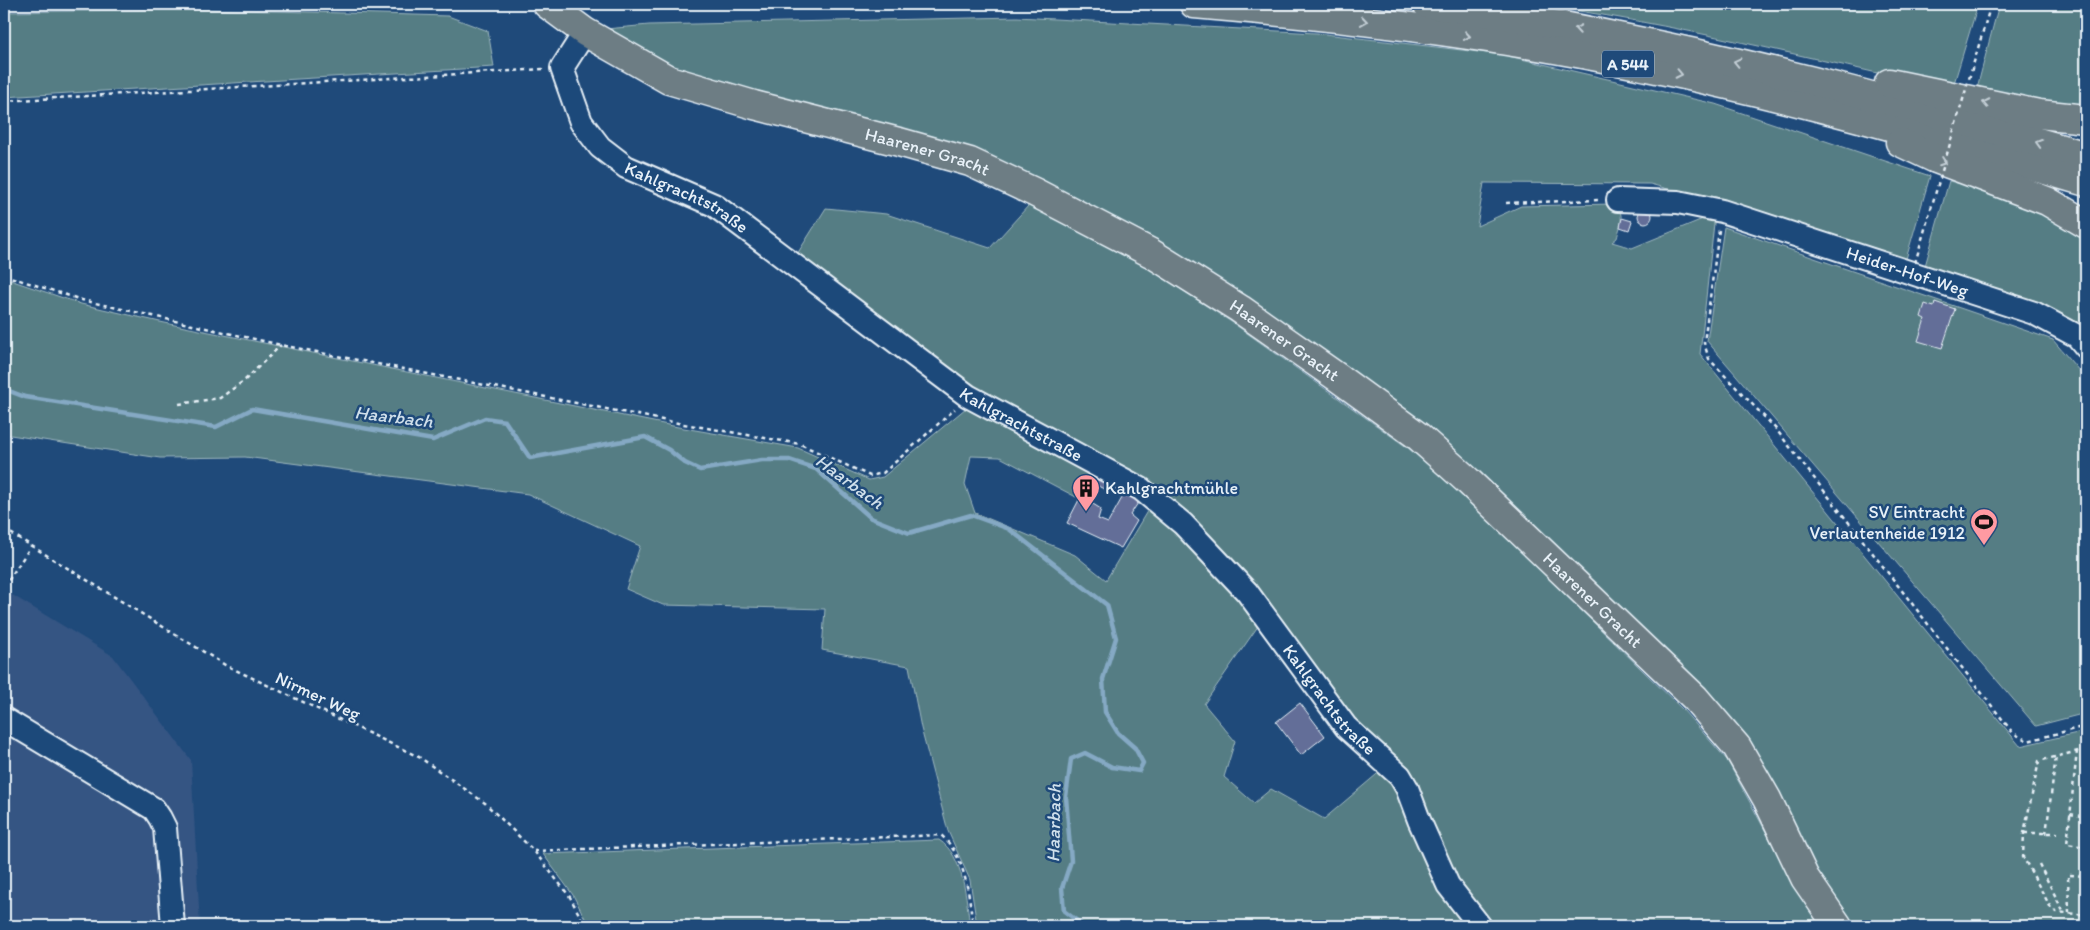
<svg xmlns="http://www.w3.org/2000/svg" width="2090" height="930" font-family="Itim,sans-serif">
<style>
.built{fill:#345583}
.green{fill:#547d84;stroke:#9eb7be}
.lines{fill:none;stroke-linecap:round;stroke-linejoin:round}
.stream{stroke:#85a9c4;stroke-width:4.5}
.building{fill:#646e98;stroke:#e8f1f8;fill-rule:evenodd}
.minor-casing{stroke:#e8f1f8;stroke-width:26}
.major-casing{stroke:#e8f1f8;stroke-width:31}
.highway-casing{stroke:#e8f1f8;stroke-width:31}
.path{stroke:#e8f1f8;stroke-width:2.5;stroke-dasharray:4 4;stroke-linecap:butt}
.minor{stroke:#1f4a7a;stroke-width:22}
.major{stroke:#6d7d84;stroke-width:28}
.highway{stroke:#6d7d84;stroke-width:28}
.path-bridge{stroke:#e8f1f8;stroke-width:2.5;stroke-dasharray:4 4;stroke-linecap:butt}
.oneway{stroke:#c3ced5}
.labels{text-anchor:middle;stroke-width:5;stroke-linejoin:round;paint-order:stroke}
.shield{fill:#1f4a7a;stroke:#acbfd2;stroke-width:1}
.shield-label{font-size:16px;font-weight:bold;fill:#e8f1f8}
.street-label{font-size:18px;fill:#e8f1f8;stroke:#1f4a7a}
.poi-label{font-size:18px;fill:#e8f1f8;stroke:#1f4a7a;text-anchor:start}
.water-label{font-size:19px;font-style:italic;fill:#cfdfeb;stroke:#1f4a7a}
</style>
<rect width="100%" height="100%" fill="#1f4a7a"/>
<filter id="ink" filterUnits="userSpaceOnUse"><feTurbulence type="fractalNoise" baseFrequency=".02" numOctaves="2"/><feDisplacementMap in="SourceGraphic" scale="10" xChannelSelector="R" yChannelSelector="G"/><feConvolveMatrix kernelMatrix="1 2 1 2 8 2 1 2 1" color-interpolation-filters="sRGB"/></filter>
<g filter="url(#ink)">
<path class="built" d="M4,590l109,66 78,104 9,166h-196z"/>
<g class="green">
<path d="M1531,4h447l-26,86c-139,-31 -279,-67 -421,-86z"/>
<path d="M1999,4h87v108l-110,-20z"/>
<path d="M203,9l245,7 40,15 6,36 -490,30v-85z"/>
<path d="M1017,17l299,16 188,22 211,49 215,72 -24,83 -159,-48 -97,-27 -166,-1 -7,43 44,-20 93,-2c12,9 6,22 3,34l-5,4 20,6 83,-34 -15,140 320,392 66,-15v195h-236l-9,-11 -67,-120 -299,-319 -380,-263 -423,-142 -77,-41 54,-5z"/>
<path d="M1949,181l78,19 59,33v97l-48,-27 -113,-37z"/>
<path d="M1029,205l114,60 90,58 175,125 50,42 225,220 44,50 66,122 29,44h-336l-34,-44 -28,-63 -74,-95 -164,-204 -214,-128 -178,-133 32,-51 60,6 104,34z"/>
<path d="M1724,227l329,113 33,39v334l-50,13 -329,-385z"/>
<path d="M4,278l77,26 79,18 518,105 120,21 71,32 14,-3 89,-74 121,65 -17,29 -76,-40 -29,-1 -6,28 10,29 100,42 31,25 46,-77 111,116 -59,85 31,37 -11,36 30,26 17,-14 53,30 59,-50 92,157h-498l-7,-46 -22,-49 -27,-103 -12,-62 -87,-16 3,-41 -162,-4 -37,-16 14,-43 -112,-52 -283,-37 -85,1 -156,-24z"/>
<path d="M939,840c25,16 27,59 31,86h-381l-16,-31 -30,-41z"/>
</g>
<g class="lines">
<path class="stream" d="M4,389l21,8 191,30 36,-18 181,31 52,-22 20,3 25,37 115,-21 24,13 16,13 15,7 62,-10h27l27,9 55,49 38,15 62,-18 38,14 98,76 9,33 -13,41 2,33 13,21 17,15 8,15 -4,8 -27,-4 -27,-14 -14,6 -5,38 5,64 -9,27 2,23 20,15"/>
</g>
<g class="building">
<circle cx="1645" cy="216" r="7"/>
<path d="M1622,218l10,3 -3,9 -9,-3z"/>
<path d="M1935,302l20,7 -13,39 -24,-7 7,-22 -4,-2 4,-13 9,3z"/>
<path d="M1093,473l47,27 -10,15 7,6 -16,27 -54,-25zM1096,485l26,13 -14,25 -10,-4 3,-10 -13,-8z"/>
<path d="M1300,703l25,33 -24,19 -25,-33z"/>
</g>
<g class="lines">
<g class="minor-casing">
<g id="minor">
<path id="s1" d="M585,32l-23,36 19,54 19,25 26,20 88,38 254,191 173,93 42,35 64,68 99,135 54,49 7,12 12,32 29,65 32,41"/>
<path id="s2" d="M1618,200l60,2 44,9 312,102 43,23 9,11"/>
<path d="M4,719l150,90 6,9 5,10 8,98"/>
</g>
</g>
<g class="major-casing">
<g id="major">
<path id="s3" d="M547,4l38,28 84,48 85,25 145,37 71,20 64,30 117,61 89,56 97,68 81,59 50,45 227,217 42,49 30,52 38,79 33,48"/>
</g>
</g>
<g class="highway-casing">
<g id="highway">
<path d="M1194,4c119,10 237,23 355,44 182,32 360,82 537,134"/>
<path d="M1427,4c67,8 135,21 201,35 155,31 307,73 458,117"/>
<path d="M1889,83l150,31 47,5"/>
<path d="M1900,142l36,17 111,42 39,23"/>
</g>
</g>
<g class="path">
<path d="M4,101l540,-32"/>
<path d="M1506,203l93,-3"/>
<path d="M1719,230l-15,113 5,16 66,69 238,305 15,8 58,-15"/>
<path d="M4,275l78,25 199,45 397,78 122,21 70,32 13,-3 72,-64"/>
<path d="M179,404l41,-6 25,-18 36,-35"/>
<path d="M4,529l221,136 194,92 66,46 49,48 36,46 15,29"/>
<path d="M4,587l27,-41"/>
<path d="M2086,749l-47,12 -15,72 -1,24 28,51 6,4 29,3"/>
<path d="M2077,751l-10,93 19,3"/>
<path d="M2070,814l16,3"/>
<path d="M2024,833h33"/>
<path d="M2046,834l10,-78"/>
<path d="M534,851l407,-16c25,22 28,60 32,91"/>
<path d="M2039,864l25,49"/>
<path d="M2069,913l-1,-38 18,1"/>
</g>
<use href="#minor" class="minor"/>
<use href="#major" class="major"/>
<use href="#highway" class="highway"/>
<path class="path-bridge" d="M1915,263l76,-259"/>
</g>
<defs><path id="oneway-chevron" d="M-2-3.5L2.5 0L-2 3.5" fill="none" stroke-width="1.6" stroke-linecap="round" stroke-linejoin="round" transform="scale(1.25)"/></defs>
<g class="oneway">
<use href="#oneway-chevron" transform="translate(1364 21) rotate(8)"/>
<use href="#oneway-chevron" transform="translate(1578 29) rotate(-170)"/>
<use href="#oneway-chevron" transform="translate(1467 36) rotate(8)"/>
<use href="#oneway-chevron" transform="translate(1737 62) rotate(-167)"/>
<use href="#oneway-chevron" transform="translate(1679 74) rotate(12)"/>
<use href="#oneway-chevron" transform="translate(1986 103) rotate(-168)"/>
<use href="#oneway-chevron" transform="translate(2039 143) rotate(-164)"/>
<use href="#oneway-chevron" transform="translate(1943 162) rotate(20)"/>
</g>
</g>
<defs>
<g id="building-pin" transform="scale(1.4375)"><path d="M0 17L-7.5 6A9.5 9.5 0 1 1 7.5 6Z" fill="#ff9aa2" stroke="#1f4a7a"/><path d="M-4-6H4V6H1V3H-1V6H-4ZM-2.5-4.3h1.7v1.8h-1.7ZM.8-4.3h1.7v1.8H.8ZM-2.5-1h1.7V.8h-1.7ZM.8-1h1.7V.8H.8Z" fill="#111"/></g>
<g id="stadium-pin" transform="scale(1.4375)"><path d="M0 17L-7.5 6A9.5 9.5 0 1 1 7.5 6Z" fill="#ff9aa2" stroke="#1f4a7a"/><path d="M0-5a6.5 5 0 1 0 0 10a6.5 5 0 1 0 0-10ZM-3.5-1.8h7v3.6h-7Z" fill="#111"/></g>
</defs>
<g fill-rule="evenodd">
<use href="#building-pin" x="1086" y="488"/>
<use href="#stadium-pin" x="1984" y="522"/>
</g>
<g class="labels">
<rect class="shield" x="1602" y="50.5" width="52" height="27" rx="4"/>
<g class="shield-label">
<text x="1628" y="70">A 544</text>
</g>
<g class="street-label">
<text dy="6" stroke="none"><textPath href="#s3" startOffset="412">Haarener Gracht</textPath></text>
<text dy="6" stroke="none"><textPath href="#s1" startOffset="232">Kahlgrachtstraße</textPath></text>
<text dy="6" stroke="none"><textPath href="#s2" startOffset="300">Heider-Hof-Weg</textPath></text>
<text dy="6" stroke="none"><textPath href="#s3" startOffset="818">Haarener Gracht</textPath></text>
<text dy="6" stroke="none"><textPath href="#s1" startOffset="638">Kahlgrachtstraße</textPath></text>
<text dy="6" stroke="none"><textPath href="#s3" startOffset="1222">Haarener Gracht</textPath></text>
<text transform="translate(318 696) rotate(25)" y="6">Nirmer Weg</text>
<text dy="6" stroke="none"><textPath href="#s1" startOffset="1058">Kahlgrachtstraße</textPath></text>
</g>
<g class="poi-label">
<text x="1105" y="494">Kahlgrachtmühle</text>
<text x="1965" y="518" text-anchor="end">SV Eintracht<tspan x="1965" dy="21">Verlautenheide 1912</tspan></text>
</g>
<g class="water-label">
<text transform="translate(394 416) rotate(7)" y="7">Haarbach</text>
<text transform="translate(850 481) rotate(36)" y="7">Haarbach</text>
<text transform="translate(1053 823) rotate(-89)" y="7">Haarbach</text>
</g>
</g>
<rect width="2090" height="930" fill="none" stroke="#1f4a7a" stroke-width="20"/>
<rect x="10" y="10" width="2070" height="910" fill="none" stroke="#e8f1f8" stroke-width="2" filter="url(#ink)"/>
</svg>
